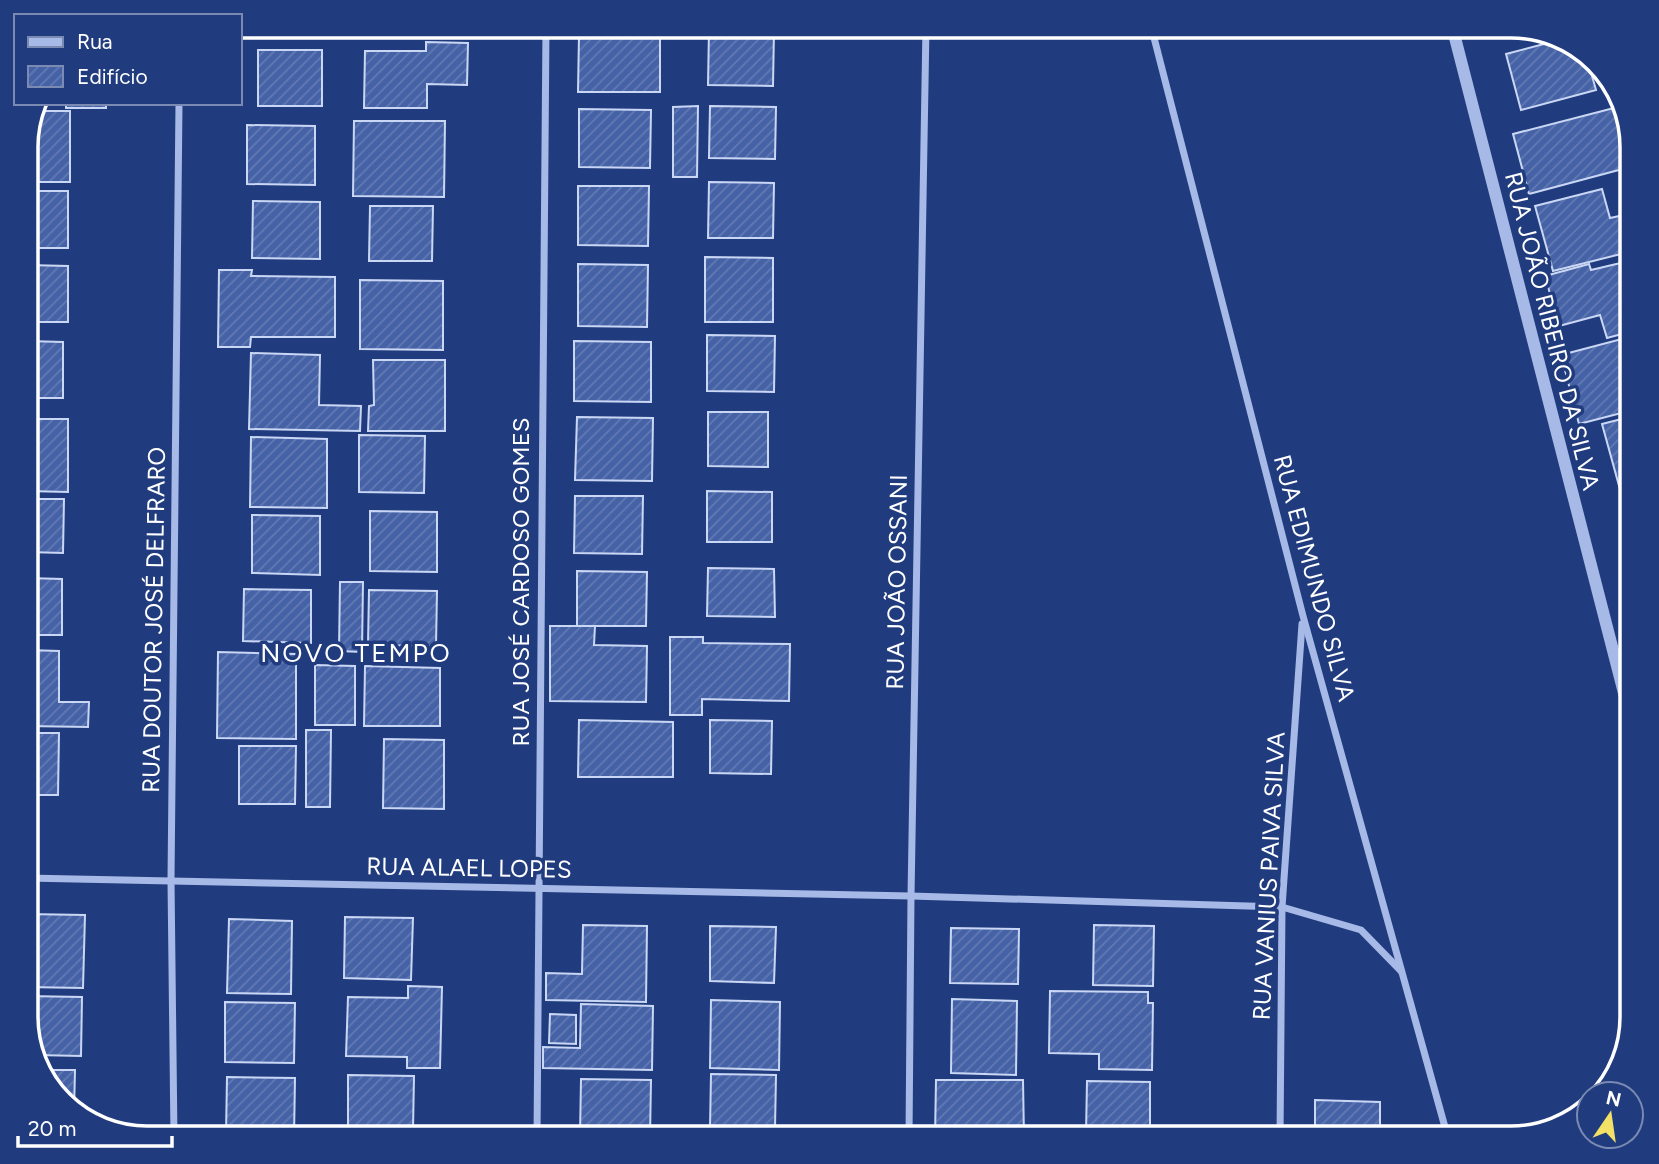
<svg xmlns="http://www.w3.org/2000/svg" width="1659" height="1164" font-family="Figtree,sans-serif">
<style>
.building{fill:url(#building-hatch);stroke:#c9d7f5;stroke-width:2}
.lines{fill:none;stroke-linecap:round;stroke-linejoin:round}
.minor{stroke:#a6b9e7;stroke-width:7}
.tertiary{stroke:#a6b9e7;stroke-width:12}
.labels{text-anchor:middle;stroke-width:7;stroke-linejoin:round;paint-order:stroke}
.street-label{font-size:24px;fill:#fff;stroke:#213c7e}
.neighbourhood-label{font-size:26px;letter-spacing:2px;fill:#fff;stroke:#213c7e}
.rim{fill:none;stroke:#fff;stroke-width:3.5}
</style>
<defs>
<pattern id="building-hatch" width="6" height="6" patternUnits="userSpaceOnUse" patternTransform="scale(1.75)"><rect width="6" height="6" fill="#4662a6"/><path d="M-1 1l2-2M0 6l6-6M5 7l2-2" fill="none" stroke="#627ab3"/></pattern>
</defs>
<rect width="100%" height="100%" fill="#213c7e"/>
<g class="building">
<path d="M247,26h72v10l-72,-1z"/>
<path d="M374,26h70v10l-70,-1z"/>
<path d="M709,30h65l-1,56 -65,-1z"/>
<path d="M579,35h81v57h-82z"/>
<path d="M1555,41l30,10 11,39 -75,20 -15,-56z"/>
<path d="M426,42l42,1 -1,42 -40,-1v24h-63l1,-57h61z"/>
<rect x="258" y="50" width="64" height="56"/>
<rect x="66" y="103" width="40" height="5"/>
<path d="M698,106l-1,71h-24v-70z"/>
<path d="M710,106l66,1 -1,52 -66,-1z"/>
<path d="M1614,108l16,59 -101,27 -16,-60z"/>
<path d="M579,109l72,1 -1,58 -71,-1z"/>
<path d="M34,111h36v71h-43v-43z"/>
<path d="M354,121h91l-1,76 -91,-1z"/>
<path d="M247,125l68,1v59l-68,-1z"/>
<path d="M709,182l65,1 -1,55h-65z"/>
<path d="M578,186h71l-1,60 -70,-1z"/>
<path d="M1602,189l8,29 23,-5v38l-80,20 -18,-65z"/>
<rect x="27" y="191" width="41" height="57"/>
<path d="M253,201l67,1v57l-68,-1z"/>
<path d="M370,206h63l-1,55h-63z"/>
<path d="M705,257l68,1v64h-68z"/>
<path d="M1633,260v71l-26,7 -7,-23 -41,11 -14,-50 44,-12 2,6z"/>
<path d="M578,264l70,1 -1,62 -69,-1z"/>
<path d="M27,265l41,1v56h-41z"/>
<path d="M219,270h33l-1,6 84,1v60h-84l-1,10h-32z"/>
<path d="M360,280l83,1v69l-83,-1z"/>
<path d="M707,335l68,1 -1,56 -67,-1z"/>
<path d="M1633,336v74l-54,14 -18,-69z"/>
<path d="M27,341l36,1v56h-36z"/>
<path d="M574,341l77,1v60l-77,-1z"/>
<path d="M251,353l69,2 -1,50 42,1 -1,25 -111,-2z"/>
<path d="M373,360h72v71h-77l1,-25 5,-1z"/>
<path d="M708,412h60v55l-60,-1z"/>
<path d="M1633,416v74l-12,3 -19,-69z"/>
<path d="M577,417l76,1 -1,63 -77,-1z"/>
<path d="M27,419h41v73l-41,-1z"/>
<path d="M359,435l66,1 -1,57 -65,-1z"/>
<path d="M251,437l76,2v69l-77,-1z"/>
<path d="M707,491l65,1v50h-65z"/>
<path d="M575,496h68l-1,58 -68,-1z"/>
<path d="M1633,497v43l-11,-40z"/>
<path d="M27,499h37l-1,54 -36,-1z"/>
<path d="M370,511l67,1v60l-67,-1z"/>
<path d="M252,515l68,1v59l-68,-2z"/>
<path d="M708,568l66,1 1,48 -68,-1z"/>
<path d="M577,571l70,1 -1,54h-69z"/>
<path d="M27,578l35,1v56h-35z"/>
<path d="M340,582h23l-1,70 -23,-1z"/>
<path d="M244,589l67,1v53l-68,-2z"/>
<path d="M369,590l68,1 -1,55 -68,-1z"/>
<path d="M550,626h45l-1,19 53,1 -1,56 -96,-1z"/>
<path d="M670,637h33v6l87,1 -1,57 -87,-2v16h-32z"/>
<path d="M27,650l32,1v51h30l-1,25 -61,-1z"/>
<path d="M218,652l78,2v85l-79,-1z"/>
<path d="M315,665l40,1v59h-40z"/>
<path d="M365,666l75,2v58h-76z"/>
<path d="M579,720l94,2v55h-95z"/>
<path d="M710,720l62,1 -1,53 -61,-1z"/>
<path d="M306,730h25l-1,77h-24z"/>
<path d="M27,733h32l-1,62h-31z"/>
<path d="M384,739l60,1v69l-61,-1z"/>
<path d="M239,746h57l-1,58h-56z"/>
<path d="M26,914l59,1 -2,73 -57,-1z"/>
<path d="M345,917l68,1 -2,62 -67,-2z"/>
<path d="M229,919l63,2 -1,73 -64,-1z"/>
<path d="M583,925l64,1 -1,76 -100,-2v-27l36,1z"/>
<path d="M1094,925l60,1 -1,60 -60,-1z"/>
<path d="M710,926l66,1 -2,56 -64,-2z"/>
<path d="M951,928l68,1 -1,55 -68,-1z"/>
<path d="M408,986l34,1 -2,81h-33v-11l-61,-1 2,-59 60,1z"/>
<path d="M1050,991l98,1v11h5l-1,67 -53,-1v-15l-50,-1z"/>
<path d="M26,996l56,1 -1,59 -45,-1 -10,-31z"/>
<path d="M952,999l65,2 -1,74 -65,-2z"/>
<path d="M711,1000l69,2 -1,68 -69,-2z"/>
<path d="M225,1002l70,1 -1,60 -69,-1z"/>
<path d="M581,1004l72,2 -1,64 -109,-2v-21l37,1z"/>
<path d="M550,1014l26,1v29l-27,-1z"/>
<path d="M40,1070h35l-1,43 -32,-36z"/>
<path d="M711,1074l65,1 -1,54 -65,-1z"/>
<path d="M348,1075l66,1 -1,54 -65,-1z"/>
<path d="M227,1077l68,1 -1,59 -68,-2z"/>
<path d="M581,1079l70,1 -1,57 -70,-1z"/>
<path d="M936,1080h87l1,58h-89z"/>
<path d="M1087,1081l63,1v53l-64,-1z"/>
<path d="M1315,1100l65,2v36h-65z"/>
</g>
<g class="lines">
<g class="minor">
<path d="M1151,26l152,590 145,522"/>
<path d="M26,878l885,18 371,11 79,23 40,41"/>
<path d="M174,1138l-3,-258 8,-777"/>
<path d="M537,1138l9,-1112"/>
<path d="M909,1138l2,-242 15,-870"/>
<path d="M1280,1138l2,-231 20,-283"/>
</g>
<path class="tertiary" d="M1452,26l181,702"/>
</g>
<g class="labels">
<g class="street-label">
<text transform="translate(1552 331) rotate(76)" y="8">RUA JOÃO RIBEIRO DA SILVA</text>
<text transform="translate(1314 578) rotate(75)" y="8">RUA EDIMUNDO SILVA</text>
<text transform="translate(521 582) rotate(-90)" y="8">RUA JOSÉ CARDOSO GOMES</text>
<text transform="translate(897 582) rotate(-89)" y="8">RUA JOÃO OSSANI</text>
<text transform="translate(154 620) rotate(-89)" y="8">RUA DOUTOR JOSÉ DELFRARO</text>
<text transform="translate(469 868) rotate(1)" y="8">RUA ALAEL LOPES</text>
<text transform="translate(1269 876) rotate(-87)" y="8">RUA VANIUS PAIVA SILVA</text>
</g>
<g class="neighbourhood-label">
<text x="356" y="662">NOVO TEMPO</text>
</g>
</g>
<path d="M0 0H1659V1164H0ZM147 38H1511A109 109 0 0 1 1620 147V1017A109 109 0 0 1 1511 1126H147A109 109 0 0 1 38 1017V147A109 109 0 0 1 147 38Z" fill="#213c7e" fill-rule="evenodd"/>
<path class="rim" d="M147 38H1511A109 109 0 0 1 1620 147V1017A109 109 0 0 1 1511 1126H147A109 109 0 0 1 38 1017V147A109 109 0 0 1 147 38Z"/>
<rect x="14" y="14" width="228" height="91" fill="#213c7e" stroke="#7a8ab2" stroke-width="2"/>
<rect x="28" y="37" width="35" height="10" fill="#a6b9e7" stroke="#7a8ab2" stroke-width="2"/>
<text x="77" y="49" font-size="21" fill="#ffffff">Rua</text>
<rect x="28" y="66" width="35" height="21" fill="url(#building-hatch)" stroke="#7a8ab2" stroke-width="2"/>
<text x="77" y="84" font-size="21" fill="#ffffff">Edifício</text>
<g transform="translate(1610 1115) rotate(13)"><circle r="33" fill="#213c7e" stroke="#7a8ab2" stroke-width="2"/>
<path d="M0-5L12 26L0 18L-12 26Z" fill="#f3e067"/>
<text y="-10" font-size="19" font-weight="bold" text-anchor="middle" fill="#ffffff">N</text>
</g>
<path d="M18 1136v10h154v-10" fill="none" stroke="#ffffff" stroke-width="3.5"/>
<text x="28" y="1136" font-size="21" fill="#ffffff" stroke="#213c7e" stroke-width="5" paint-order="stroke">20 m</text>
</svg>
